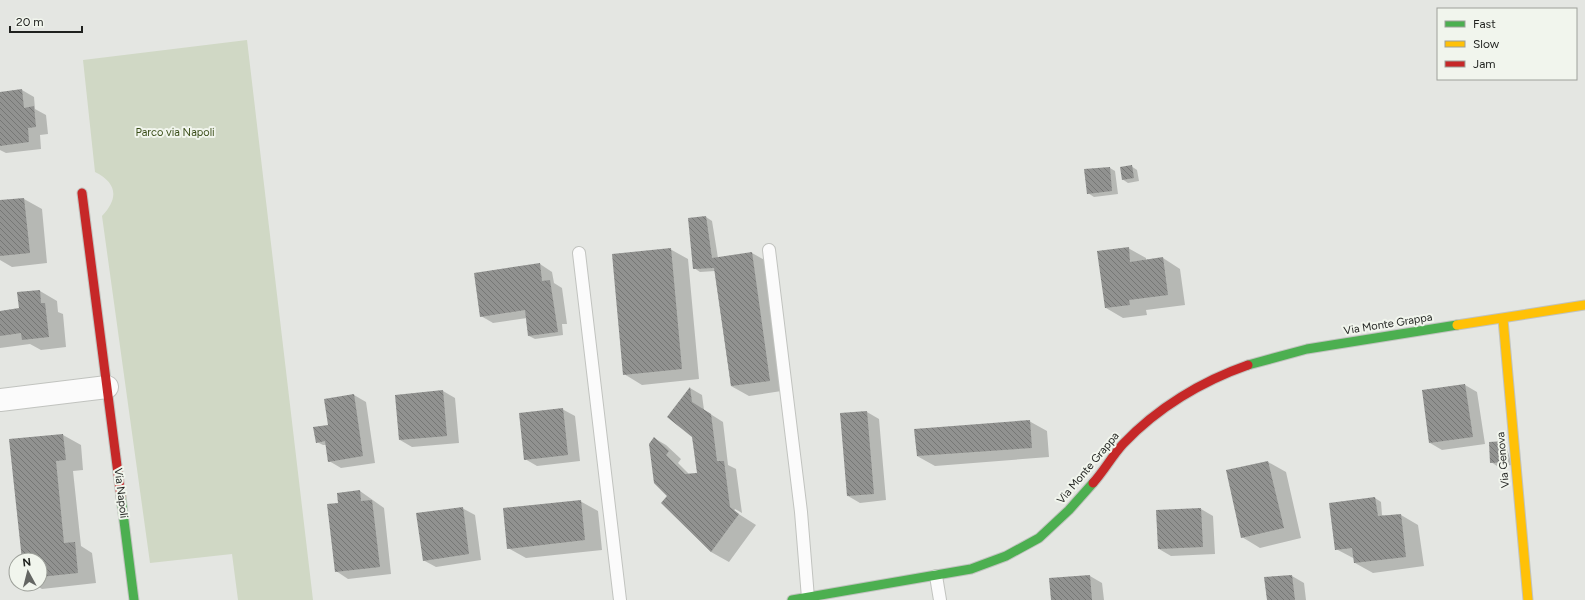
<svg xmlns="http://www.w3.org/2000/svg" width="1585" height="600" font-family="Figtree,sans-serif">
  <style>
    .park { fill: #d0d8c5 }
    .shadow { fill: #0003 }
    .building { fill: url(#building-back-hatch) }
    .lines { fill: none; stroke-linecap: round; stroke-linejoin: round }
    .lane-casing { stroke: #c1c3bf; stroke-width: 14 }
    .street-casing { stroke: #c1c3bf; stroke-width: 24 }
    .fast-casing { stroke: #c1c3bf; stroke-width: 11 }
    .slow-casing { stroke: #c1c3bf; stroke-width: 11 }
    .jam-casing { stroke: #c1c3bf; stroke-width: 11 }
    .lane { stroke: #fbfbfb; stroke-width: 12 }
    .street { stroke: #fbfbfb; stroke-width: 22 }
    .fast { stroke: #4caf50; stroke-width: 9 }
    .slow { stroke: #ffc107; stroke-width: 9 }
    .jam { stroke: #c62828; stroke-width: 9 }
    .labels { text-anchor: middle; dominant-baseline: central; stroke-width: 4; stroke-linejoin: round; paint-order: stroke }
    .park-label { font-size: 11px; fill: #3a4e19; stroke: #f1f5ed }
    .street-label { font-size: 11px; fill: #1f211e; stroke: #f1f5ed }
  </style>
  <defs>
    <pattern id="building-back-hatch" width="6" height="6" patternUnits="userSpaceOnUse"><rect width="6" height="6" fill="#919290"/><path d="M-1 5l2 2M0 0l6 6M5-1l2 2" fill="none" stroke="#767775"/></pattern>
  </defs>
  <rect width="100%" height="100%" fill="#e4e6e2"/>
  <path class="park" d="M 247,40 L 313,600 L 238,600 L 232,554 L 150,563 L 102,216 C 119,198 117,183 95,172 L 83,60 Z"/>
  <path class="shadow" d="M 22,90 L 34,97 L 35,109 L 46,115 L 48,134 L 40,135 L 41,149 L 6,153 L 0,150 L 0,93 Z
    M 1131,166 L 1137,170 L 1139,181 L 1128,183 L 1122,179 Z
    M 1110,168 L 1115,171 L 1118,194 L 1094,197 L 1088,193 Z
    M 24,199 L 42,209 L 47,263 L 12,267 L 0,260 L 0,202 Z
    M 706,217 L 712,221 L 718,258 L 752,253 L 770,263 L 788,390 L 749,396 L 731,386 L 715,271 L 700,272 L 694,268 Z
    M 1128,248 L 1146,258 L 1146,261 L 1163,258 L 1180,269 L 1185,305 L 1146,310 L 1147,315 L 1123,318 L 1106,308 Z
    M 670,249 L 688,259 L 699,379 L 642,385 L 624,374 Z
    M 540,264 L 552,272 L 554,283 L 562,288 L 567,324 L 562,324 L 563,335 L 535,339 L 529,336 L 527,318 L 493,323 L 481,316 Z
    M 40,291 L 57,301 L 58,312 L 63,314 L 66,347 L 41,350 L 30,344 L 0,348 L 0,312 L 20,309 Z
    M 1465,385 L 1477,392 L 1485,444 L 1442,450 L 1430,443 Z
    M 690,388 L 702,395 L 704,410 L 723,422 L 728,465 L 736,469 L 742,513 L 735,509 L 734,511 L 756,525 L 729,562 L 711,552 L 662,503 L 668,495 L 654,438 L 666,445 L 681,459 L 678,463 L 689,474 L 698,473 L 693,437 L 668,417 Z
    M 443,391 L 455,398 L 459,443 L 412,447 L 400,440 Z
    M 354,395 L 366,402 L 375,463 L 341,468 L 329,461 L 326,445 L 323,445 L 317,442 Z
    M 562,409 L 575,416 L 580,461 L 537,466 L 525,459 Z
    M 867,412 L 879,419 L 886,500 L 860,503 L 848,496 Z
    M 1029,421 L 1047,431 L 1049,457 L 935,466 L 917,456 Z
    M 63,435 L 81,445 L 83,470 L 73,471 L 81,546 L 92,553 L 96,583 L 42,589 L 34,584 L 40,584 L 40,560 L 23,560 L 10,440 Z
    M 1505,442 L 1512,465 L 1497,466 L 1491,462 Z
    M 1268,462 L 1286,472 L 1301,538 L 1260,548 L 1242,537 L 1228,471 Z
    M 360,491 L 384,508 L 391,574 L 348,579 L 336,571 L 339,504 Z
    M 1375,498 L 1381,502 L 1382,515 L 1385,516 L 1401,515 L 1418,525 L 1424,566 L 1373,573 L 1355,563 L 1355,559 L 1336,549 L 1362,500 Z
    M 580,501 L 598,511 L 602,550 L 526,558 L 508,548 Z
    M 462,508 L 475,515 L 481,560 L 436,567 L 423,560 Z
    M 1201,509 L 1213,516 L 1215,554 L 1171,556 L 1159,549 L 1157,511 Z
    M 1090,576 L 1102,583 L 1104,600 L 1052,600 L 1051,579 Z
    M 1292,576 L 1304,583 L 1306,600 L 1265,600 L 1268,600 L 1265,578 Z"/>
  <path class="building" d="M 22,89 L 24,108 L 34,106 L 36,127 L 28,128 L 29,142 L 0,146 L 0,92 Z
    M 1132,165 L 1134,178 L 1122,180 L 1120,167 Z
    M 1110,167 L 1112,191 L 1087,194 L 1084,169 Z
    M 24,198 L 30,253 L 0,256 L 0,200 Z
    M 706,216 L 712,258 L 752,252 L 770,381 L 731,386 L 714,268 L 693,269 L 688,218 Z
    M 1129,247 L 1130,262 L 1163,257 L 1168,295 L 1129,300 L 1130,305 L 1105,308 L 1097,251 Z
    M 671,248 L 682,369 L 623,375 L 612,254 Z
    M 540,263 L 542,281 L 550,280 L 558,332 L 528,336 L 525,310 L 480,317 L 474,273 Z
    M 40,290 L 41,303 L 45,303 L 49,337 L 22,340 L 21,333 L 0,336 L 0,311 L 19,308 L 17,292 Z
    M 1465,384 L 1473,437 L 1429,443 L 1422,390 Z
    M 690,387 L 692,402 L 711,414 L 717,461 L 724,461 L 730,507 L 739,514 L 711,552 L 661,503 L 667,496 L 654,483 L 649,444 L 654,437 L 669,451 L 666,455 L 685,474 L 697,473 L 692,437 L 667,417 Z
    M 443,390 L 447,436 L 399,440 L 395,395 Z
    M 354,394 L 363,456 L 328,462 L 325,441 L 316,443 L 313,427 L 328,425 L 324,399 Z
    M 563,408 L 568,455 L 524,460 L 519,413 Z
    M 867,411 L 874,494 L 847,496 L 840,413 Z
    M 1030,420 L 1032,448 L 917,456 L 914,429 Z
    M 63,434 L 66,460 L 56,461 L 64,543 L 75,542 L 78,573 L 40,577 L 40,560 L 22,560 L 9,439 Z
    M 1505,441 L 1506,462 L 1490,463 L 1489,442 Z
    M 1268,461 L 1284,528 L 1241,538 L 1226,470 Z
    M 360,490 L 361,501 L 372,500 L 380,567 L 335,572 L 327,504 L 338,503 L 337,493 Z
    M 1375,497 L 1378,516 L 1401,514 L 1406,557 L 1354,563 L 1352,548 L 1335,550 L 1329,503 Z
    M 581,500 L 585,540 L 507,549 L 503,508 Z
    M 463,507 L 469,554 L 423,561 L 416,513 Z
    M 1201,508 L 1203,547 L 1158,549 L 1156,510 Z
    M 1090,575 L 1092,600 L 1051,600 L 1049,578 Z
    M 1292,575 L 1295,600 L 1267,600 L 1264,577 Z"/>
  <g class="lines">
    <g class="lane-casing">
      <path id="lane" d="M 769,250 L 801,512 L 808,598
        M 579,253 L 620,600
        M 936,576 L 940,600"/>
    </g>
    <g class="street-casing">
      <path id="street" d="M 0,400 L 107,387"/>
    </g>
    <g class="fast-casing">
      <path id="fast" d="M 1248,365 L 1307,349 L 1457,325
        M 121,497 L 134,600
        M 792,600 L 971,569 L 1006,556 L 1039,538 L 1069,510 L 1093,483"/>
    </g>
    <g class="slow-casing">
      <path id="slow" d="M 1503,319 L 1528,600
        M 1457,325 L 1585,305"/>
    </g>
    <g class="jam-casing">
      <path id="jam" d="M 82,193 L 121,497
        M 1093,483 C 1104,471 1112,456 1123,444 C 1157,408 1202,381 1248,365"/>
    </g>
    <use href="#lane" class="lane"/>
    <use href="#street" class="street"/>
    <use href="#fast" class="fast"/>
    <use href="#slow" class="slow"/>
    <use href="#jam" class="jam"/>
  </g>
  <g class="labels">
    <g class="park-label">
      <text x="175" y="132">Parco via Napoli</text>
    </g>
    <g class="street-label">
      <text transform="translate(1388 324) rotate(-9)">Via Monte Grappa</text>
      <text transform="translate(1503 460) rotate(-95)">Via Genova</text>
      <text transform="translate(1088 468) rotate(-50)">Via Monte Grappa</text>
      <text transform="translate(121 493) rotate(83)">Via Napoli</text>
    </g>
  </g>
  <rect x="1437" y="8" width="140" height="72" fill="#f1f5ed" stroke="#9da09a"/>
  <rect x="1445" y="21" width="20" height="6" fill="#4caf50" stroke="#9da09a"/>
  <text x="1473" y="28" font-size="12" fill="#1f211e">Fast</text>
  <rect x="1445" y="41" width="20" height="6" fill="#ffc107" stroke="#9da09a"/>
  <text x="1473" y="48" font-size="12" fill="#1f211e">Slow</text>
  <rect x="1445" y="61" width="20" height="6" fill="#c62828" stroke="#9da09a"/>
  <text x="1473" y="68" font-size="12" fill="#1f211e">Jam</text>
  <g transform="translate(28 572) rotate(353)"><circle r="19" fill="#f1f5ed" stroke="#9da09a"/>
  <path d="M0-3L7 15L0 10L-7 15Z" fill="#646663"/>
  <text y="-6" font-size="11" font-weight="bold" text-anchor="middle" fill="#1f211e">N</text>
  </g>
  <path d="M10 26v6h72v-6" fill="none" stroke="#1f211e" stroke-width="2"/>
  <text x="16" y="26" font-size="12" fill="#1f211e" stroke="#f1f5ed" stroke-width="3" paint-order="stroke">20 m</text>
</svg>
